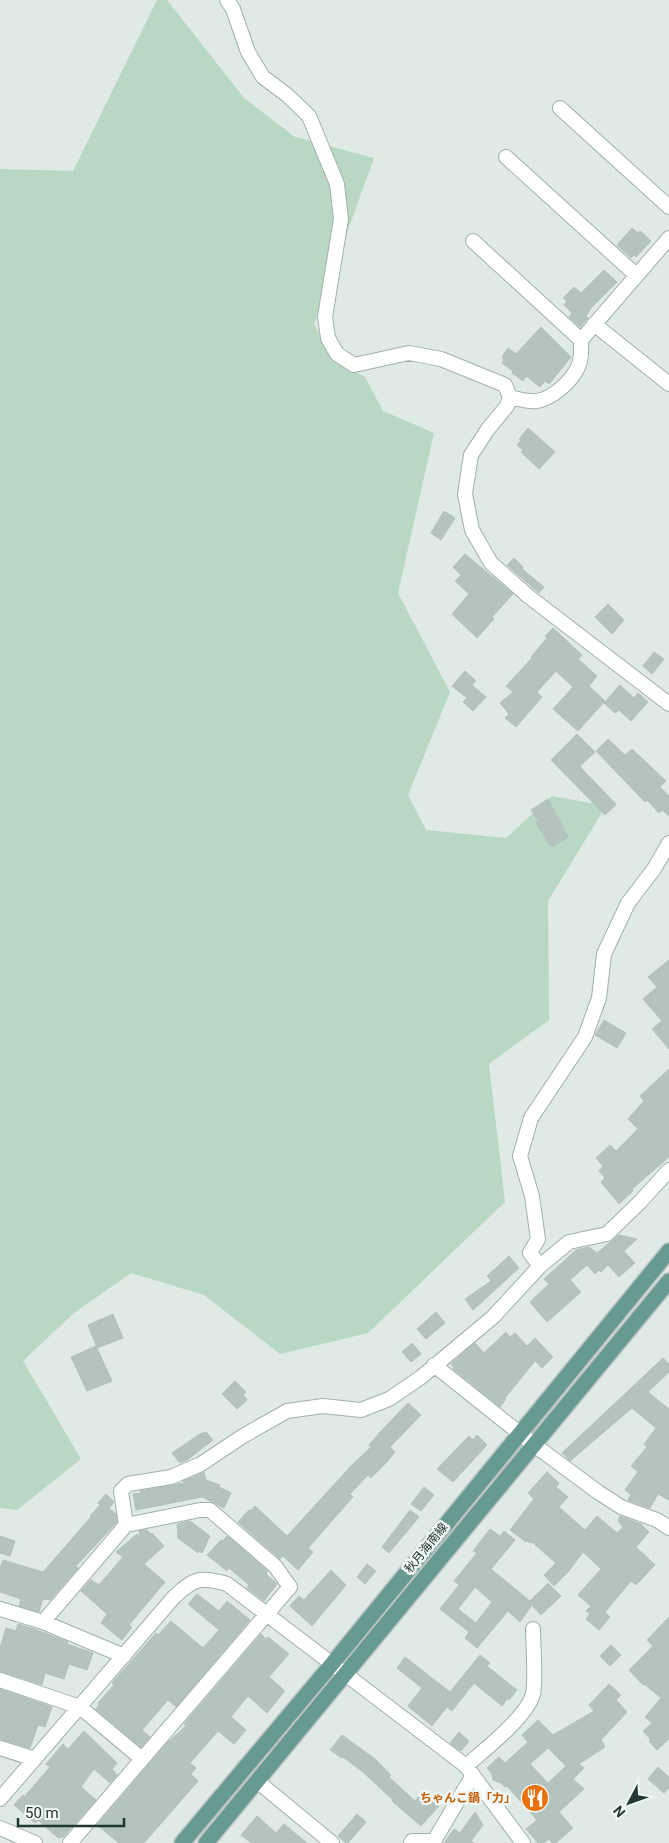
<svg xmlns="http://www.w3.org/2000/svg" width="669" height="1843" font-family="Roboto,'Noto Sans JP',sans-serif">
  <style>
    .green { fill: #b9d8c4 }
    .building { fill: #b4c3be; stroke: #b2c1bc; fill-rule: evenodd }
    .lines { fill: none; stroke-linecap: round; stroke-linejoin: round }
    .minor-casing { stroke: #a2b0ac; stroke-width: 16 }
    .major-casing { stroke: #bcc3c2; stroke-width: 18 }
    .minor { stroke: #fff; stroke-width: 14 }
    .major { stroke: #679a91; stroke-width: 15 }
    .labels { text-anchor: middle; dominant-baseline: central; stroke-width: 5; stroke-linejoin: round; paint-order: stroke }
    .street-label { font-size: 12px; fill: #213733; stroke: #eff6f3 }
    .food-label { font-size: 12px; font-weight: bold; fill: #c56008; stroke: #eff6f3; text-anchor: end }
  </style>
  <rect width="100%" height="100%" fill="#dfe9e5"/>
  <path class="green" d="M 157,0 L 167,0 L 244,98 L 295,137 L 374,158 L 314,324 L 330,357 L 365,377 L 383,411 L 434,433 L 398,593 L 450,692 L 408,795 L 426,830 L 506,838 L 552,796 L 606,806 L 548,901 L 549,1020 L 489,1064 L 505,1202 L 368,1333 L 280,1354 L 204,1295 L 131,1273 L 74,1313 L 23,1361 L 81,1459 L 17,1510 L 0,1508 L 0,169 L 73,171 Z"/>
  <path class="building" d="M 632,228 L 638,233 L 640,231 L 651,241 L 636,257 L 634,255 L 631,258 L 617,245 Z
    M 604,270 L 617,282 L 591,308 L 586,316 L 588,318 L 580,327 L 569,317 L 572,313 L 564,305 L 567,301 L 563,298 L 574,287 L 581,293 Z
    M 541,327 L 571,357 L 549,384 L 545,381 L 540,387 L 526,376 L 523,381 L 512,373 L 513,371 L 502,363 L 504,360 L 502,357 L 508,348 L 516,354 Z
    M 528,428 L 555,452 L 539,469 L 521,452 L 523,450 L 517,445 L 521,440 L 519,439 Z
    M 444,511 L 455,518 L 441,540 L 431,533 Z
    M 465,554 L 513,594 L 492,617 L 494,619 L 477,638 L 452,614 L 469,594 L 455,581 L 461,575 L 453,567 Z
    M 514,558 L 523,567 L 522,569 L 544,587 L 539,593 L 507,565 Z
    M 608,604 L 624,620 L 612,634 L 595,617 Z
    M 553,628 L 582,655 L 578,659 L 597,676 L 589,686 L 605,701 L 578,731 L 553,709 L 573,687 L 556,671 L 537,692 L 542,697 L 516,727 L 505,718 L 509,714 L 500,703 L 513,692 L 506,686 L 532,658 L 531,657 L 547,638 L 545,636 Z
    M 654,652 L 664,659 L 652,674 L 643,666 Z
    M 465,671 L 476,681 L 472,685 L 486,697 L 473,711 L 463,702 L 467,698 L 452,686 Z
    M 620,685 L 634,698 L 638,693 L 648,702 L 631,721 L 619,710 L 615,713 L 604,703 Z
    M 577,734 L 595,752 L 580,766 L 582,769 L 615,803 L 616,805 L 605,815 L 551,760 Z
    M 608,739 L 625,755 L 632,749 L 666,781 L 660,787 L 669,796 L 669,816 L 662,810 L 659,813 L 647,800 L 645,802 L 596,751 Z
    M 548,799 L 568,837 L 551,847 L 536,823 L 539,822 L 531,810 Z
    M 669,960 L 669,1049 L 652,1029 L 662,1021 L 643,999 L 657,987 L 648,977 Z
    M 604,1020 L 626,1033 L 617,1048 L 595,1035 Z
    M 669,1069 L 669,1157 L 632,1189 L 633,1191 L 619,1204 L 601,1182 L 605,1178 L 599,1171 L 603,1166 L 596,1158 L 610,1145 L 616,1151 L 638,1129 L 628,1119 L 644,1101 L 640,1096 Z
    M 619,1235 L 637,1239 L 624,1251 L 635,1263 L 619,1277 L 608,1265 L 601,1272 L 599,1270 L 595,1274 L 587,1265 L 570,1280 L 581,1292 L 547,1322 L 530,1302 L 549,1284 L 544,1279 L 576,1250 L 589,1247 L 597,1253 Z
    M 509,1256 L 519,1268 L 473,1310 L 465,1299 L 491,1281 L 487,1276 Z
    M 436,1312 L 445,1323 L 426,1339 L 417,1329 Z
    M 113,1314 L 123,1338 L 97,1348 L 88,1325 Z
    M 506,1332 L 510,1337 L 515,1333 L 527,1346 L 535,1338 L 553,1357 L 542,1368 L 535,1361 L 505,1398 L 506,1399 L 500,1407 L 453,1369 L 454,1368 L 451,1364 L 475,1343 L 484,1353 Z
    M 412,1343 L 421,1354 L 411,1362 L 402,1352 Z
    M 96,1346 L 112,1381 L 87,1391 L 71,1357 Z
    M 663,1358 L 669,1364 L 669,1372 L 648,1392 L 669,1409 L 669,1500 L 658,1494 L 650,1508 L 628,1500 L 631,1495 L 625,1490 L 638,1472 L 631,1466 L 647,1447 L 644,1444 L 656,1428 L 632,1408 L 570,1461 L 562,1453 Z
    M 235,1381 L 246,1392 L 243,1395 L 247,1400 L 237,1409 L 222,1394 Z
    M 408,1403 L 421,1415 L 391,1446 L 390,1448 L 395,1452 L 385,1464 L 371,1478 L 368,1475 L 350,1494 L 353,1497 L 308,1548 L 313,1552 L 298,1570 L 283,1556 L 280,1559 L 238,1522 L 249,1510 L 250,1511 L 255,1506 L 287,1536 L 352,1465 L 371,1447 L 369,1445 L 381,1431 Z
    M 206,1432 L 213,1440 L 187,1460 L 180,1463 L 172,1453 L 200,1434 Z
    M 477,1435 L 487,1445 L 453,1482 L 437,1469 L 469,1436 L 473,1440 Z
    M 204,1472 L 206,1480 L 220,1485 L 219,1487 L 231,1493 L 224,1508 L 202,1497 L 136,1510 L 133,1494 L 141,1493 L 140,1491 L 184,1483 L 183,1481 Z
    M 547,1472 L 559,1483 L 556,1487 L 568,1497 L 559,1507 L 585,1530 L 597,1516 L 617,1533 L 623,1527 L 618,1521 L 620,1516 L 641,1524 L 649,1532 L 636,1547 L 655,1565 L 636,1585 L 631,1581 L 605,1612 L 610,1617 L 599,1630 L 586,1619 L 590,1614 L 586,1611 L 591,1606 L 578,1595 L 601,1569 L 583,1552 L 569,1571 L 554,1586 L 544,1575 L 556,1563 L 532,1542 L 530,1543 L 527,1541 L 526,1542 L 510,1530 L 534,1499 L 528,1493 Z
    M 424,1487 L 434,1495 L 421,1511 L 411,1504 Z
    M 106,1494 L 114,1502 L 109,1508 L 116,1514 L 117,1522 L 76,1566 L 78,1568 L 50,1600 L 43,1599 L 39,1612 L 19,1606 L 21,1599 L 0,1592 L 0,1568 L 3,1560 L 43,1572 L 91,1517 L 90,1516 L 100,1505 L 98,1503 Z
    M 410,1510 L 419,1517 L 389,1553 L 382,1547 Z
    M 190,1521 L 210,1536 L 202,1553 L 199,1551 L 198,1553 L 178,1538 L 177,1524 Z
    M 490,1529 L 500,1536 L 504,1531 L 515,1540 L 491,1569 L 530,1601 L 548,1583 L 561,1596 L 541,1615 L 532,1605 L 520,1622 L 508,1611 L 477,1648 L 465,1638 L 469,1632 L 440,1609 L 459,1585 L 454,1581 L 477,1553 L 473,1551 ZM 475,1587 L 492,1602 L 476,1623 L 458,1609 Z
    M 147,1530 L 151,1534 L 152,1533 L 164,1546 L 144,1564 L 165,1582 L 129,1625 L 132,1627 L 122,1640 L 101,1623 L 107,1614 L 81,1591 L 91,1580 L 99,1585 L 123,1557 L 116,1552 L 137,1534 L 140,1537 L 139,1531 Z
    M 0,1536 L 15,1541 L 10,1556 L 0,1553 Z
    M 227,1536 L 268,1571 L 266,1574 L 277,1584 L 264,1601 L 247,1588 L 249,1585 L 229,1568 L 227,1571 L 207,1555 L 221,1540 L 223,1541 Z
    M 367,1564 L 376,1571 L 365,1584 L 357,1577 Z
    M 331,1570 L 346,1585 L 312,1626 L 290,1606 L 299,1596 L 304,1600 Z
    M 197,1594 L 219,1611 L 227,1601 L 250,1620 L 176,1707 L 168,1700 L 142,1730 L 150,1737 L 141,1747 L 96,1709 L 99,1705 L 98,1703 L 114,1685 L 112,1683 L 156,1633 L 158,1635 L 171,1621 L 203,1648 L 219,1630 L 188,1604 Z
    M 669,1617 L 669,1739 L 657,1750 L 649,1741 L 651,1740 L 643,1731 L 652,1723 L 645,1717 L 661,1698 L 644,1684 L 643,1685 L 629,1670 L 653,1646 L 647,1640 Z
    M 18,1624 L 34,1629 L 68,1642 L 67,1644 L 93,1653 L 87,1670 L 69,1664 L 64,1679 L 45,1673 L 42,1685 L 0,1671 L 0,1648 L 6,1628 L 16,1631 Z
    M 261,1634 L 266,1639 L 268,1637 L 289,1654 L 269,1677 L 284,1690 L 284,1692 L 267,1713 L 248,1696 L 231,1717 L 246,1730 L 234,1744 L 218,1731 L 190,1763 L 196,1768 L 191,1774 L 198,1781 L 144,1843 L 119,1843 L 97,1825 L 167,1743 L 186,1726 L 184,1724 L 189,1718 Z
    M 611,1645 L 621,1655 L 610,1666 L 600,1656 Z
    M 480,1655 L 490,1663 L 487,1666 L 517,1690 L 509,1700 L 507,1699 L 502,1706 L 474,1683 L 452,1711 L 447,1707 L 432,1726 L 408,1706 L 422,1688 L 397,1668 L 405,1657 L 450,1692 Z
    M 609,1684 L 621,1695 L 616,1700 L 627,1712 L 601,1740 L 605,1747 L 579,1764 L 584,1768 L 573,1779 L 584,1789 L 559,1812 L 573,1828 L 556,1843 L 552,1843 L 549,1839 L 544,1843 L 538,1843 L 526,1829 L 537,1820 L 507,1786 L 505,1787 L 501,1783 L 493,1780 L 492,1774 L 487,1768 L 499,1757 L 505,1763 L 528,1742 L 522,1735 L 538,1720 L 553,1735 L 594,1711 L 589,1705 ZM 548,1748 L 566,1766 L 548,1783 L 530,1764 Z
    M 0,1689 L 52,1707 L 45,1727 L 38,1725 L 30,1748 L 0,1739 Z
    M 84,1731 L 117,1763 L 112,1769 L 117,1775 L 110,1783 L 94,1769 L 81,1787 L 96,1800 L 63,1837 L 60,1838 L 57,1837 L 38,1820 L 35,1823 L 14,1805 L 23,1795 L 24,1797 L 50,1767 L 46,1764 L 63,1744 L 68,1749 Z
    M 459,1732 L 469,1741 L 461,1751 L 450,1743 Z
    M 342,1735 L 375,1759 L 391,1775 L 389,1777 L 415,1801 L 421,1794 L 426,1798 L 428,1795 L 439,1806 L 421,1826 L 392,1801 L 393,1800 L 364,1773 L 343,1757 L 342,1758 L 330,1750 Z
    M 658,1767 L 669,1777 L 669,1788 L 664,1793 L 648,1779 Z
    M 475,1812 L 483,1825 L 471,1841 L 474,1843 L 444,1843 L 454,1829 L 460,1833 Z
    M 357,1814 L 366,1822 L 348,1843 L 346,1843 L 338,1836 Z
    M 257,1816 L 276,1833 L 284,1824 L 307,1843 L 251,1843 L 241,1835 Z"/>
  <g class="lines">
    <g class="minor-casing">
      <path id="minor" d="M 227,0 L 233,9 L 248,52 L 263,77 L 287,95 L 309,116 L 337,184 L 341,219 L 325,317 L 328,338 L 337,354 L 354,365 L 409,353 L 441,359 L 505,385 L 510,397 L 507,406 L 488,429 L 471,455 L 465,494 L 472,530 L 491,563 L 528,596 L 669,704
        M 560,108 L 669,207
        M 506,157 L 636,275
        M 473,241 L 581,340
        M 594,324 L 669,384
        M 510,397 C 518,399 528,402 537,401 C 553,398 571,382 578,367 C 582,359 581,350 581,340 L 669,238
        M 540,1266 L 530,1253 L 538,1239 L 532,1196 L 520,1156 L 531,1118 L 585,1037 L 599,998 L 604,954 L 628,903 L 654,869 L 669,843
        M 434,1365 L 533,1444 L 598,1492 L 621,1507 L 657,1520 L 669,1528
        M 0,1609 L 43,1622 L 124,1656
        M 43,1622 L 126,1525 L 121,1491 L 128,1484 L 171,1477 L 201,1464 L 243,1436 L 287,1411 L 323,1406 L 361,1410 L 389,1399 L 420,1378 L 493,1317 L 540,1266 L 569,1242 L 607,1234 L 641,1201 L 669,1170
        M 0,1680 L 80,1707 L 142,1759
        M 0,1748 L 35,1759
        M 466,1766 C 484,1750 527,1717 533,1694 C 536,1680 533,1645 533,1629
        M 257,1781 L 332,1843
        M 0,1799 L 174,1597 C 194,1578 201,1576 227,1584 L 466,1766 L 523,1843
        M 0,1828 L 35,1843
        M 70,1843 L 290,1587 L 275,1566 L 210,1510 L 200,1510 L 126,1525
        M 411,1843 L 412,1841 L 434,1841 L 473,1775"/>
    </g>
    <g class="major-casing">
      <path id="major" d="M 182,1843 L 332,1664 L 669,1251
        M 206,1843 L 669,1281"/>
    </g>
    <use href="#minor" class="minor"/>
    <use href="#major" class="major"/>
  </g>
  <defs>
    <g id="restaurant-disc" transform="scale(1.4375)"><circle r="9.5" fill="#e8710a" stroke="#eff6f3"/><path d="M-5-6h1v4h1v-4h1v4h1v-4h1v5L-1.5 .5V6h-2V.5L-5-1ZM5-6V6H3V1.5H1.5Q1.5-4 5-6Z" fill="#fff"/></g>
  </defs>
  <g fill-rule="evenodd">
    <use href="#restaurant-disc" x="535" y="1798"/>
  </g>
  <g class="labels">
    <g class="street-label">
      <text transform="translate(426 1548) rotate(-51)">秋月海南線</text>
    </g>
    <g class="food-label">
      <text x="516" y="1798">ちゃんこ鍋「力」</text>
    </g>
  </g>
  <g transform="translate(629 1803) rotate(229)" stroke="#eff6f3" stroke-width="4" paint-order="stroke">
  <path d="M0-4L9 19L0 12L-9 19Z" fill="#213733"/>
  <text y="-8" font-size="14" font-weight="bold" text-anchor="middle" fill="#213733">N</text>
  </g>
  <path d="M18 1818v8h106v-8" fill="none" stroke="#213733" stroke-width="2.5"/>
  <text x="25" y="1818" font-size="15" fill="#213733" stroke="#eff6f3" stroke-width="4" paint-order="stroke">50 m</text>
</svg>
